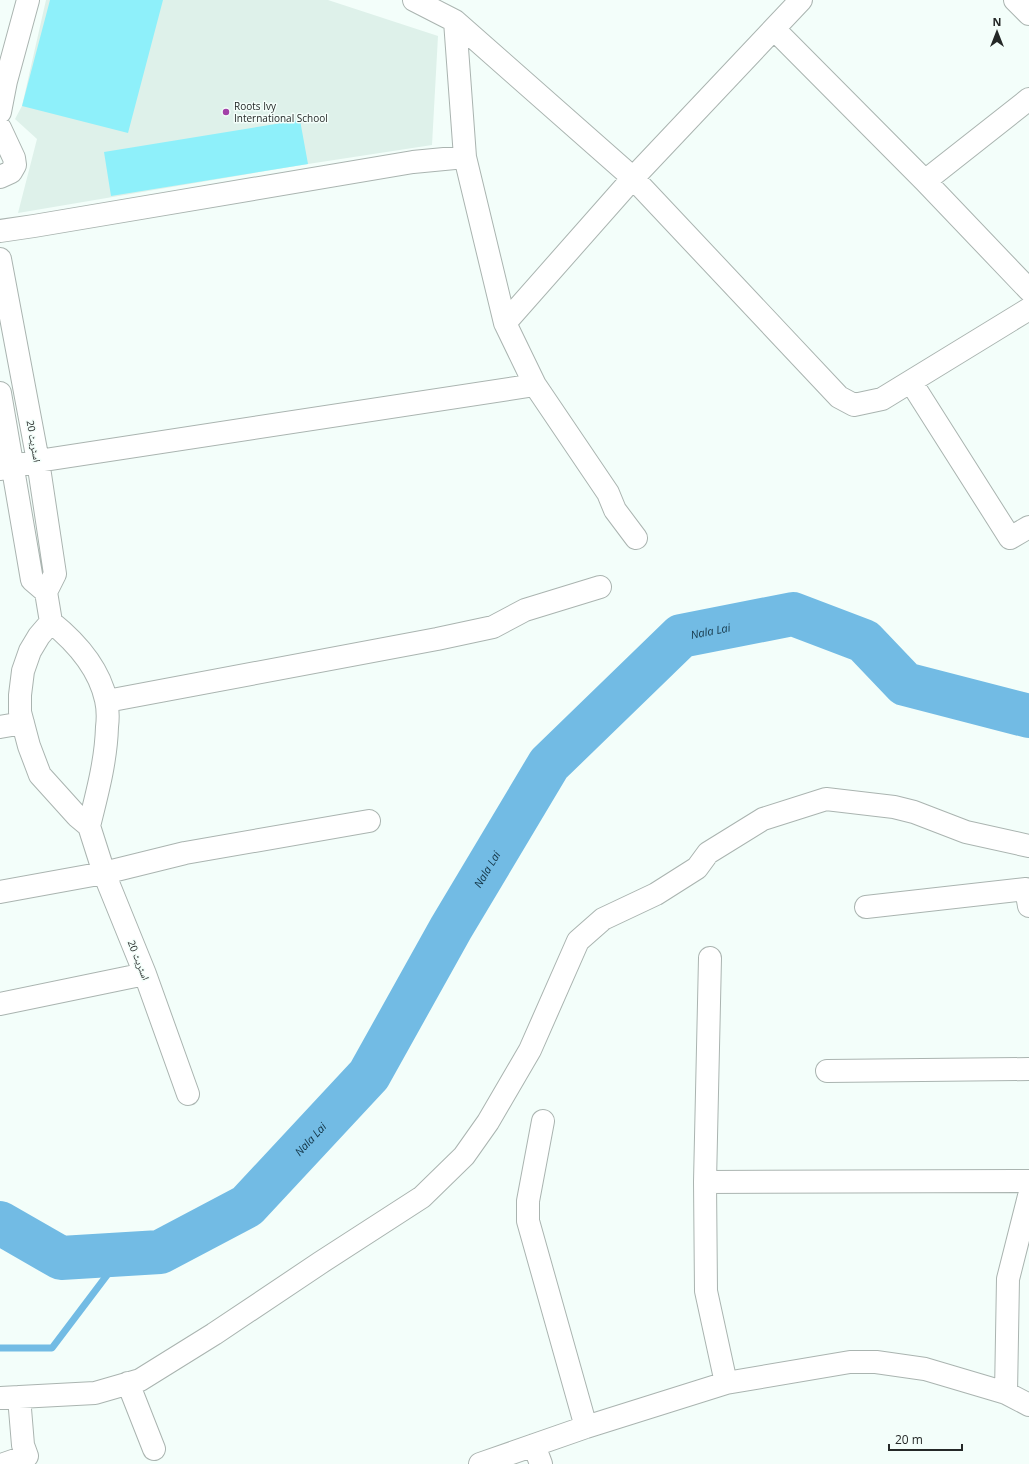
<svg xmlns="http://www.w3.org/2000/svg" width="1029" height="1464" font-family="'Open Sans','Noto Naskh Arabic',sans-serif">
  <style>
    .built { fill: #def1ea }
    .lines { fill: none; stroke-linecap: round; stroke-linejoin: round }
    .stream { stroke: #72bbe4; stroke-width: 7 }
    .river { stroke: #72bbe4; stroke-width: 44 }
    .building { fill: #8ef0fa }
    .minor-casing { stroke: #aab4b0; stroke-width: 24 }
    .minor { stroke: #fff; stroke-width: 22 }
    .poi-dot { fill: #a241a8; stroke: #f3fefa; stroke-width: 1.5 }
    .labels { text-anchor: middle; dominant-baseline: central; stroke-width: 3; stroke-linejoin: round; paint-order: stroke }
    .poi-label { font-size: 10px; fill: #242827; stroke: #f3fefa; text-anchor: start }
    .street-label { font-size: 10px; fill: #242827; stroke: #f3fefa }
    .water-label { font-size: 11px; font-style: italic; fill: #133445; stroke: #f3fefa }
  </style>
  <rect width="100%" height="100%" fill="#f3fefa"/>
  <path class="built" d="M 46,0 L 328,0 L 438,36 L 432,145 L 308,164 L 18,213 L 37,139 L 15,119 L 22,106 Z"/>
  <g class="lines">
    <path class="stream" d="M 0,1348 L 52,1348 L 123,1254"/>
    <path class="river" id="s1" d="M 0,1223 L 61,1258 L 160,1252 L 247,1206 L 369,1075 L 451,928 L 549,764 L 681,636 L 793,614 L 864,641 L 905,684 L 1029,716"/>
  </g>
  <path class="building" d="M 50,0 L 163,0 L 128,133 L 22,106 Z
    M 300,120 L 308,164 L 111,196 L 104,152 Z"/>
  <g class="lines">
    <g class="minor-casing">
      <path id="minor" d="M 414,0 L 455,21 L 633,178 L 839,397 L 854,405 L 882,399 L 1029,309
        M 1015,0 L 1029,14
        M 455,21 L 465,157 L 505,323 L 535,385 L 608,493 L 615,510 L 636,538
        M 774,29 L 925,181 L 1029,290
        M 0,112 L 6,81 L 28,0
        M 0,128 L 14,158 L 15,165 L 11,172 L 0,177
        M 925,181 L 1029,99
        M 0,231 L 34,226 L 413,162 L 465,157
        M 0,259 L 38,461 L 55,574 L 46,592 L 51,622 C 76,642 99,668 106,700 C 108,709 108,719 107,727 C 106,761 97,794 89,826
        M 505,323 L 633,178 L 801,0
        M 911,382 L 1010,538 L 1029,527
        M 0,393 L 32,580 L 46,592
        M 0,469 L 38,461 L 535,385
        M 51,622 L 39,636 L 30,651 L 23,671 L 20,695 L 20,712 L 29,746 L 40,775 L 77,816 L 89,826 L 104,873 L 145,974 L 188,1094
        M 107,701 L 437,639 L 493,627 L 525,610 L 600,587
        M 0,727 L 23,723
        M 0,892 L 104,873 L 185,853 L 369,821
        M 866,907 L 1026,889 L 1029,906
        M 710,958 L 705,1182 L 706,1291 L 726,1383
        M 0,1004 L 145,974
        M 827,1071 L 1029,1069
        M 543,1121 L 528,1201 L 528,1221 L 586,1427
        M 705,1182 L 1029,1181
        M 128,1383 L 154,1449
        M 1006,1393 L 1008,1279 L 1029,1196
        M 0,1398 L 95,1393 L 140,1380 L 214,1334 L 320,1263 L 422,1197 L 464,1156 L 488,1122 L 530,1050 L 578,941 L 603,919 L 656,894 L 697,868 L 708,853 L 763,819 L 826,799 L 894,807 L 914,812 L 966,832 L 1029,846
        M 534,1445 L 541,1464
        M 4,1464 L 27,1456 L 23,1445 L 19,1397
        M 480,1464 L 586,1427 L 726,1383 L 850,1362 L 876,1362 L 925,1369 L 1006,1393 L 1029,1405"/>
    </g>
    <use href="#minor" class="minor"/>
  </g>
  <circle class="poi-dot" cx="226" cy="112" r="4"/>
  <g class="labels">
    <g class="poi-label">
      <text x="234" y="106">Roots Ivy<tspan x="234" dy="12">International School</tspan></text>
    </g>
    <g class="street-label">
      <text transform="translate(34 441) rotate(80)">اسٹریٹ 20</text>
      <text transform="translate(139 960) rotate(68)">اسٹریٹ 20</text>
    </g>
    <g class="water-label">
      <text stroke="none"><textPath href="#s1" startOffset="1020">Nala Lai</textPath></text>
      <text stroke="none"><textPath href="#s1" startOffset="684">Nala Lai</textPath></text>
      <text stroke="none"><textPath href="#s1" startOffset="360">Nala Lai</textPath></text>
    </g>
  </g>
  <g transform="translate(997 32)" stroke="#f3fefa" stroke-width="3" paint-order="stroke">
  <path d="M0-3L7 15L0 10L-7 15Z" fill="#242827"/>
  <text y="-6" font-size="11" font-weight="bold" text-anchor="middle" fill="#242827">N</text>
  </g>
  <path d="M889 1444v6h73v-6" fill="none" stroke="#242827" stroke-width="2"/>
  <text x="895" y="1444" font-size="12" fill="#242827" stroke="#f3fefa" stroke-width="3" paint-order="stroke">20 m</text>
</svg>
